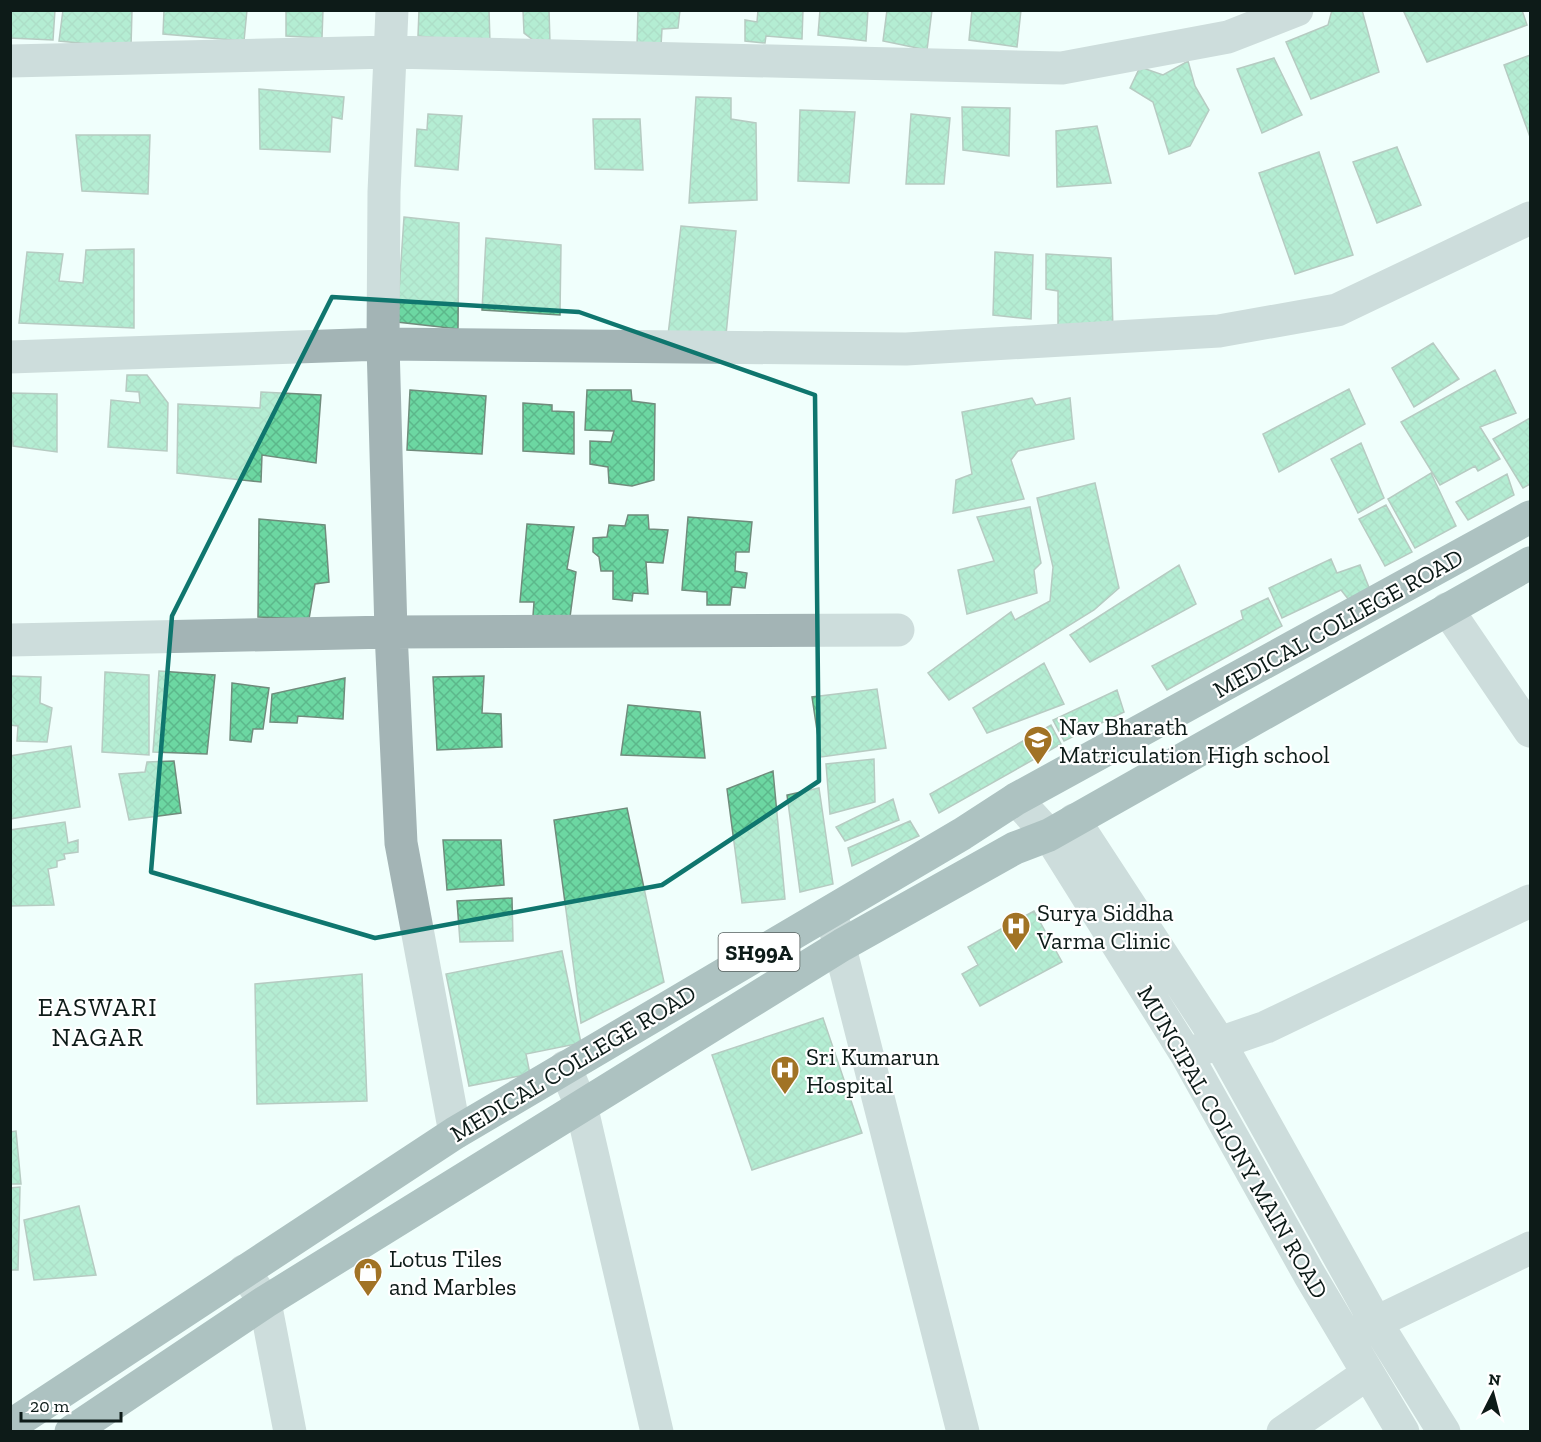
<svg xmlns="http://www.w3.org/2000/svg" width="1541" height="1442" font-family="'Zilla Slab',serif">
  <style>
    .building { fill: url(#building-cross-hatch); stroke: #708c7c; stroke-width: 1.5 }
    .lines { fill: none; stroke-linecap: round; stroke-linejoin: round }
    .street { stroke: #a3b4b5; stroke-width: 33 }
    .primary { stroke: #5b787b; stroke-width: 33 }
    .marked { fill: none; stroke: #0f766e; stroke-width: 4.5; stroke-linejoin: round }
    .labels { text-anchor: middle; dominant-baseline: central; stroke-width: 4.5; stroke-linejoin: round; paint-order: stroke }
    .shield { fill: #fff; stroke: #565f5d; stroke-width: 1.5 }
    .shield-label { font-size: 22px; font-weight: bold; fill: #0d1b18 }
    .street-label { font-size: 24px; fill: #0d1b18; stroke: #fff }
    .poi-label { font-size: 24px; fill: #0d1b18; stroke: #fff; text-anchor: start }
    .neighbourhood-label { font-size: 26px; letter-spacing: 1.5px; fill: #0d1b18; stroke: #fff }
  </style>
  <defs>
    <pattern id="building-cross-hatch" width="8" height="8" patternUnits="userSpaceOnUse" patternTransform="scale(1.5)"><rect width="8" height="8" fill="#6cd7a2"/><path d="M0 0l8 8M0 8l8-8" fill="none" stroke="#5cb88b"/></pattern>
  </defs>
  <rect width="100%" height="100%" fill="#f0fffc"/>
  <path class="building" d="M 10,10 L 55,10 L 53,40 L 10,38 Z
    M 63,10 L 132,10 L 131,48 L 59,41 Z
    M 164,10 L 247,10 L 244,41 L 163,34 Z
    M 286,10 L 323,10 L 322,38 L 286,36 Z
    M 419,10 L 489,10 L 490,43 L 418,36 Z
    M 523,10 L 549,10 L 550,43 L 537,43 L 524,33 Z
    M 638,10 L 680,10 L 678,28 L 662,29 L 661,46 L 637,46 Z
    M 758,10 L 803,10 L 802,39 L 766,36 L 765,43 L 745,41 L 745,20 L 757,22 Z
    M 820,10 L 868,10 L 866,41 L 818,35 Z
    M 887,10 L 932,10 L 927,50 L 883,41 Z
    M 972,10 L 1021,10 L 1017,47 L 969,40 Z
    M 1332,10 L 1362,10 L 1379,72 L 1311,99 L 1286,42 L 1328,25 Z
    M 1403,10 L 1522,10 L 1527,25 L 1427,62 Z
    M 1530,55 L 1530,137 L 1504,65 Z
    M 1274,58 L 1302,115 L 1262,133 L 1237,69 Z
    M 1188,61 L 1195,86 L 1209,110 L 1190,146 L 1169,154 L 1153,102 L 1130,88 L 1140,67 L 1163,75 Z
    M 259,89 L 344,97 L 342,119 L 332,117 L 330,152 L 260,149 Z
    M 696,97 L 731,98 L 731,119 L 756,123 L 757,200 L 689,203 Z
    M 962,107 L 1010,108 L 1009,156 L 963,150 Z
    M 800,110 L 855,112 L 849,183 L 798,181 Z
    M 428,114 L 462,116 L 458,170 L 415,166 L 417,129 L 427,130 Z
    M 911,114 L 950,118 L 944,184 L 906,184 Z
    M 593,119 L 640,119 L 643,170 L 595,169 Z
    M 1097,126 L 1111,183 L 1057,187 L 1056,131 Z
    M 76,135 L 150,135 L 148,194 L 82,191 Z
    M 1397,147 L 1421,205 L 1377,223 L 1353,162 Z
    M 1319,152 L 1353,255 L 1295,274 L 1259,173 Z
    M 404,217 L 459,223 L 458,329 L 397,322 Z
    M 681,226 L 736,231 L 726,335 L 668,335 Z
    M 486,238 L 561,245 L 560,315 L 482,310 Z
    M 134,249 L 134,328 L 19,323 L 27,252 L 63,254 L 59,281 L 83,283 L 86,250 Z
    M 995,252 L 1033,255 L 1031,319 L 993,315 Z
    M 1046,254 L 1111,258 L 1113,331 L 1058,333 L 1058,291 L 1046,289 Z
    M 1433,343 L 1459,379 L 1414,407 L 1392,368 Z
    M 1495,370 L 1516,413 L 1480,427 L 1500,459 L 1478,471 L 1475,466 L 1440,485 L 1401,422 Z
    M 127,375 L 147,375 L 168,403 L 167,451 L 108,447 L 111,400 L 140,403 L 139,392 L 126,391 Z
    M 1349,389 L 1365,424 L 1279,472 L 1263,434 Z
    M 410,390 L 486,396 L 482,454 L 407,450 Z
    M 587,390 L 631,390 L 632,401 L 655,404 L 654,480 L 632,486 L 609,483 L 608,467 L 590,464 L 590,441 L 611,442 L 614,431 L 585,430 Z
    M 261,392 L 321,395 L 316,463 L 262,455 L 261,482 L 177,473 L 178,404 L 260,408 Z
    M 10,393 L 57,394 L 57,452 L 13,446 Z
    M 1032,398 L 1036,405 L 1070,398 L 1074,439 L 1018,451 L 1011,460 L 1024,499 L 953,513 L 956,480 L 972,474 L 962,412 Z
    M 523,403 L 552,405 L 552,411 L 574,412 L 574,454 L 523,451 Z
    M 1530,418 L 1530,484 L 1523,488 L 1493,439 Z
    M 1361,443 L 1384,498 L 1358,513 L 1331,459 Z
    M 1431,473 L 1456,526 L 1415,548 L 1388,499 Z
    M 1507,474 L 1514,495 L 1468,520 L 1456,502 Z
    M 1095,483 L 1119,588 L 1094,610 L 949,700 L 928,673 L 1011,612 L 1015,620 L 1050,601 L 1053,567 L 1037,498 Z
    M 1386,505 L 1412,552 L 1385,566 L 1359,519 Z
    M 1030,507 L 1041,563 L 1034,570 L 1037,593 L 967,614 L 958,570 L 994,561 L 977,517 Z
    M 628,515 L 648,515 L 649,529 L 668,530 L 663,563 L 646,562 L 648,594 L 633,593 L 632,601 L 613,599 L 613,571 L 601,571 L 599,557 L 593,552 L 593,538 L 607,537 L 609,525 L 625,526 Z
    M 688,517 L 752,522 L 749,552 L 736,552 L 735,571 L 747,573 L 745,588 L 732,587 L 730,605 L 707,605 L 707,592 L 682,590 Z
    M 259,519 L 325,525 L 329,582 L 315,584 L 309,619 L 258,617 Z
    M 527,524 L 574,527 L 567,569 L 576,572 L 570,617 L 533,616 L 534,602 L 520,602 Z
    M 1331,559 L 1337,573 L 1360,565 L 1370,590 L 1349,600 L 1341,590 L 1282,618 L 1269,588 Z
    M 1179,565 L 1196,604 L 1090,662 L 1070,635 Z
    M 1268,598 L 1282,626 L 1167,690 L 1152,666 L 1243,619 L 1241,611 Z
    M 1044,663 L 1064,704 L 987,733 L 973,708 Z
    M 159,671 L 215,675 L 207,754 L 153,752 Z
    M 105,672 L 149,675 L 149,755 L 102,752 Z
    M 10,676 L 41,677 L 40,703 L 52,708 L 47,742 L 17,741 L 18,726 L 10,725 Z
    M 484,676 L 482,713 L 501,714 L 502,747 L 437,750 L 433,677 Z
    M 345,678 L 343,719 L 298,716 L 297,723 L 270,722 L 272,694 Z
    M 232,683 L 269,688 L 263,729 L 253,729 L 251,742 L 230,740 Z
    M 877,689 L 886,748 L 821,757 L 812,697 Z
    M 1117,690 L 1124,712 L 1064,741 L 1053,720 Z
    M 628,705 L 700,712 L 705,758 L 621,755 Z
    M 1051,725 L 1061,744 L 939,813 L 930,794 Z
    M 71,746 L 80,807 L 10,819 L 10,756 Z
    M 874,759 L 875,802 L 830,814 L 826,764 Z
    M 174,761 L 181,813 L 129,820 L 119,774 L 145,772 L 147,762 Z
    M 773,771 L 785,899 L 742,903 L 727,789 Z
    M 819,788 L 833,884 L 800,892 L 787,795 Z
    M 893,799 L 899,820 L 845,841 L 836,827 Z
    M 627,808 L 664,982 L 581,1023 L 554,820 Z
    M 910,821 L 919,836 L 852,866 L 848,848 Z
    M 65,822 L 68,843 L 78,840 L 78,852 L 64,854 L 65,859 L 57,861 L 57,867 L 48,869 L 54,905 L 10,906 L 10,830 Z
    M 443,840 L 501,840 L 504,885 L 447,890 Z
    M 512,898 L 513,941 L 460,942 L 457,901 Z
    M 1034,911 L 1062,962 L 980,1006 L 962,974 L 978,965 L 968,947 Z
    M 562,951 L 581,1043 L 526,1054 L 530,1074 L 469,1086 L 446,974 Z
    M 362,974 L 367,1101 L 257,1104 L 255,984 Z
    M 823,1018 L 862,1133 L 752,1170 L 712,1055 Z
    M 16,1131 L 21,1184 L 10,1184 L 10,1132 Z
    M 20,1187 L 18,1270 L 10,1270 L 10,1188 Z
    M 79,1206 L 96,1275 L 34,1280 L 24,1220 Z"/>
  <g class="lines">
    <path class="street" d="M 392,10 L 384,192 L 383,344 L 391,632 L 401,843 L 455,1133
      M 10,61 L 391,52 L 1062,68 L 1228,37 L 1297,10
      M 10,357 L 383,344 L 906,349 L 1219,331 L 1337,310 L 1530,218
      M 1447,609 L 1530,731
      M 10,640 L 391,632 L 898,630
      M 1016,799 L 1049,835 L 1186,1054 L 1309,1274 L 1403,1432
      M 1074,820 L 1221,1045 L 1375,1321 L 1444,1432
      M 833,920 L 963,1432
      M 1199,1050 L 1266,1027 L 1530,901
      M 565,1067 L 581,1105 L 657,1432
      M 244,1271 L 265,1302 L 290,1432
      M 1356,1332 L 1530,1248
      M 1283,1432 L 1367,1374"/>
    <path class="primary" d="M 10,1426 L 455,1133 L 962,834 L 1016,799 L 1530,517
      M 71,1432 L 265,1302 L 842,945 L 1015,848 L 1049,835 L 1530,563"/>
  </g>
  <path d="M0 0H1541V1442H0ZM 332,297 L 579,312 L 815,395 L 819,781 L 662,885 L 375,938 L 151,872 L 172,616 Z" fill="#f0fffc" fill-opacity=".55" fill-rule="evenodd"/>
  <path class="marked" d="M 332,297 L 579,312 L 815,395 L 819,781 L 662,885 L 375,938 L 151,872 L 172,616 Z"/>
  <defs>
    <g id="school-pin" transform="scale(1.5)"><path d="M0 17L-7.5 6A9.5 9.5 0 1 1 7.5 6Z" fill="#a17325" stroke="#fff"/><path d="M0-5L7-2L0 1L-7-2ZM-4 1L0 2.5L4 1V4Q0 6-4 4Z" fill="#fff"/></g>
    <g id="hospital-pin" transform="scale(1.5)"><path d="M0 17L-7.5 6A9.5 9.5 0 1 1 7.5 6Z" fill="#a17325" stroke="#fff"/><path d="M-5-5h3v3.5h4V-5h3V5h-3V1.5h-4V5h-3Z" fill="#fff"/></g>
    <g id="shop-pin" transform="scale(1.5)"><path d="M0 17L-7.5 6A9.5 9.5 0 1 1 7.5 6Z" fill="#a17325" stroke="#fff"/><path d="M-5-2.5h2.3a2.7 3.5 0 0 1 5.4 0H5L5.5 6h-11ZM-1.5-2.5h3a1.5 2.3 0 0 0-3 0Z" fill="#fff"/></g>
  </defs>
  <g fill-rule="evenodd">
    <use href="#school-pin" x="1038" y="740"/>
    <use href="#hospital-pin" x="1016" y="926"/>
    <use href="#hospital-pin" x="785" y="1070"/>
    <use href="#shop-pin" x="368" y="1272"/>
  </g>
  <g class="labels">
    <rect class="shield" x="718.5" y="933" width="81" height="38" rx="4.5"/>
    <g class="shield-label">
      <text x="759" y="952">SH99A</text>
    </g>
    <g class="street-label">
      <text transform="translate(1338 623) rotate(-29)">MEDICAL COLLEGE ROAD</text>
      <text transform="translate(573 1063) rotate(-31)">MEDICAL COLLEGE ROAD</text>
      <text transform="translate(1233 1142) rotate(60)">MUNCIPAL COLONY MAIN ROAD</text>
    </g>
    <g class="poi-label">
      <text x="1059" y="726">Nav Bharath<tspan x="1059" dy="28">Matriculation High school</tspan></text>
      <text x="1037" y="912">Surya Siddha<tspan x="1037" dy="28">Varma Clinic</tspan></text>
      <text x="806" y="1056">Sri Kumarun<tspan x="806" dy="28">Hospital</tspan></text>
      <text x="389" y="1258">Lotus Tiles<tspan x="389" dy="28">and Marbles</tspan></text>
    </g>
    <g class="neighbourhood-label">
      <text x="98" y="1007">EASWARI<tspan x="98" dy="30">NAGAR</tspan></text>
    </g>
  </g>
  <rect width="1541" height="1442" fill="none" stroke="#0d1b18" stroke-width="24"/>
  <g transform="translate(1493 1394) rotate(6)" stroke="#ffffff" stroke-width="4.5" paint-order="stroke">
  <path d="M0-4.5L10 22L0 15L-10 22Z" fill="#0d1b18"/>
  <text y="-9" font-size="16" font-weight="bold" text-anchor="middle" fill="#0d1b18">N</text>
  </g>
  <path d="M21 1412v9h100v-9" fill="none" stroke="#0d1b18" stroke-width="3"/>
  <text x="30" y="1412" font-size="18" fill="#0d1b18" stroke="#ffffff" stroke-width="4.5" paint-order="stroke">20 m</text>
</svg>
